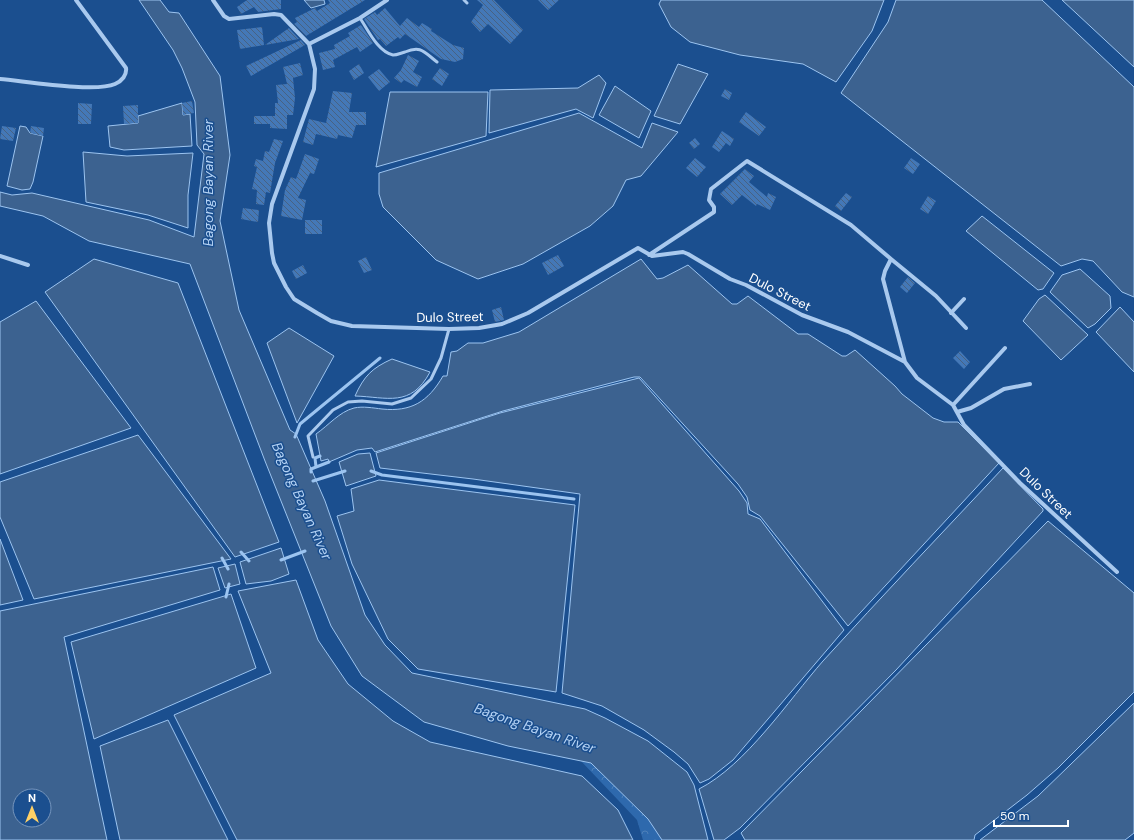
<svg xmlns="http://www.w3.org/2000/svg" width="1134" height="840" font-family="'DM Sans',sans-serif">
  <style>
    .forest { fill: url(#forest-crowns) }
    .water { fill: #3c6290; stroke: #9cc4f0; fill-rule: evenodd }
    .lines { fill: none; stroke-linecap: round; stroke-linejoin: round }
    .stream { stroke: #9cc4f0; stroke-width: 3 }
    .building { fill: url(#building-back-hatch) }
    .lane { stroke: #a9c9ee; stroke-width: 3 }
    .street { stroke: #a9c9ee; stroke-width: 4 }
    .labels { text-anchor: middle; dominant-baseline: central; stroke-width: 3; stroke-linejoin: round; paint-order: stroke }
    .street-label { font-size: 13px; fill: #fff; stroke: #1b4f8f }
    .water-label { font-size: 14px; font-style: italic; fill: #b5d3f5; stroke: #1b4f8f }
  </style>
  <defs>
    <pattern id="forest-crowns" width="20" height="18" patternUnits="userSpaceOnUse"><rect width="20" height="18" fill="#2e69ad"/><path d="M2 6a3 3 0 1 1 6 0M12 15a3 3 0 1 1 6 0" fill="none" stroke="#4d80b9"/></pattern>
    <pattern id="building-back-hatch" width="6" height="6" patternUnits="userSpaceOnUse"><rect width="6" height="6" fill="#4478b7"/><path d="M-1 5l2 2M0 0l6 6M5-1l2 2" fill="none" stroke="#486282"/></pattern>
  </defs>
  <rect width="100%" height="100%" fill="#1b4f8f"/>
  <path class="forest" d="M 581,761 L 591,763 L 648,819 L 662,840 L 643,840 L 637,820 Z"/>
  <path class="water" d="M 139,0 L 160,0 L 169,12 L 179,13 L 220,76 L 230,155 L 220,221 L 239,310 L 290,430 L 296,434 L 325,501 L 365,615 L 385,645 L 412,673 L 585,709 L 605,718 L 648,741 L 687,772 L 694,785 L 708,840 L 662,840 L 648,819 L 591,763 L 508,746 L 424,722 L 362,676 L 331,626 L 265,461 L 190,264 L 89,241 L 43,216 L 0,206 L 0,192 L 12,195 L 32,193 L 149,220 L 194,237 L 204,154 L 197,145 L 195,102 L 182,68 L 173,50 Z
    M 304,0 L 324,0 L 325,4 L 311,8 Z
    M 661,0 L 884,0 L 872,31 L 836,82 L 803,64 L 740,55 L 690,42 L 671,27 L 659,4 Z
    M 896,0 L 1042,0 L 1134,87 L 1134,297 L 1122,292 L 1093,261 L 1082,259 L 1061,266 L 841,93 L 888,22 Z
    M 1062,0 L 1134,0 L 1134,67 Z
    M 678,64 L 708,74 L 680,124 L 654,116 Z
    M 599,75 L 606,83 L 593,118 L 576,109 L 489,133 L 490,90 L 578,88 Z
    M 615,86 L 651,111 L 639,138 L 599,115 Z
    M 390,92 L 488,92 L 486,136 L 376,167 Z
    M 182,103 L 183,115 L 190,114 L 192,146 L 124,150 L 110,147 L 108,126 L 138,123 L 138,116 Z
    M 579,113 L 642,148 L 652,123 L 678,132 L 641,176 L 626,180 L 613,206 L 590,226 L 523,264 L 478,279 L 436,260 L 383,207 L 379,194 L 379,173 Z
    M 20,126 L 26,127 L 30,133 L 43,136 L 33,182 L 30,189 L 22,190 L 7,186 Z
    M 83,152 L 127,156 L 193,153 L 188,195 L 188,228 L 148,215 L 86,202 Z
    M 982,216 L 1054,273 L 1043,289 L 1038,290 L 966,231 Z
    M 94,259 L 178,283 L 279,542 L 235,557 L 45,292 Z
    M 641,259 L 657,279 L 663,278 L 688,265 L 732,304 L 737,304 L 748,296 L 798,334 L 808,334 L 842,356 L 846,356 L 855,350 L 895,386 L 902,394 L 933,418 L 944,422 L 958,422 L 999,463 L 848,626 L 760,516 L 750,510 L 747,497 L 738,484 L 640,377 L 634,377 L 503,411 L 375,452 L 372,448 L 357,450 L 329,462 L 328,459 L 321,461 L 316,434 C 329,425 339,412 354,408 C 363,406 373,408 382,409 C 411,412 428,402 443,376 L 447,376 L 451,352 L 457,351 L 468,343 L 483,343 L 519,332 Z
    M 1080,269 L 1110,296 L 1111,308 L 1095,324 L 1088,328 L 1050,292 L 1062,275 Z
    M 1045,295 L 1088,335 L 1061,360 L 1023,321 L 1039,299 Z
    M 36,301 L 131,428 L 0,474 L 0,322 Z
    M 1120,307 L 1134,322 L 1134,372 L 1096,332 Z
    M 289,328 L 334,356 L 297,423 L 267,343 Z
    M 392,359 L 430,372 C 411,408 387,397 355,396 C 364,376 372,368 392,359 Z
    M 639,378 L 739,491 L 747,503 L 748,514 L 760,519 L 844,630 L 733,760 L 709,779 L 700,783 L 688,764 L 674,752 L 644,730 L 602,706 L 562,693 L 580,494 L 473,479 L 380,468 L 376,453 L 500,413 Z
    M 138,435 L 231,559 L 34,599 L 0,517 L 0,482 Z
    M 370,453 L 376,476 L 346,486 L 339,462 L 358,454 Z
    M 1003,468 L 1043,509 L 1043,511 L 896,670 L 740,828 L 724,840 L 714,840 L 699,789 C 746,765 788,701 823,661 C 882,596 943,532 1003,468 Z
    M 379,480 L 575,505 L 556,692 L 418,669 L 388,639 L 352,564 L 337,516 L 354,511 L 351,489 Z
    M 1048,521 L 1134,593 L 1134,692 L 1058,768 L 1027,795 L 975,835 L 974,840 L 745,840 L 741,833 Z
    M 0,539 L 23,600 L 0,605 Z
    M 281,548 L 289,574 L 271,581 L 246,584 L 240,562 Z
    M 235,564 L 240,584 L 225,588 L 218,568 Z
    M 213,567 L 220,590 L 64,637 L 107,840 L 0,840 L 0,611 ZM 20,796 L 44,796 L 44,820 L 20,820 Z
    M 296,580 L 318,640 L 348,684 L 393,721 L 430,742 L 582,776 L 618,810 L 633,840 L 237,840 L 174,715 L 271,673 L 238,591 Z
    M 231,594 L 256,668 L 94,739 L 71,642 Z
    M 1134,703 L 1134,833 L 1125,840 L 980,840 L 1038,796 Z
    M 168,720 L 228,840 L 120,840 L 100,746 Z"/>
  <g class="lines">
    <path class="stream" d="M 295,437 L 300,424 L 380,358
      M 316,467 L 315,458 L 320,456
      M 371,471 L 382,475 L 574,499
      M 311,472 L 311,469 L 329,462
      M 313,481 L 345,471
      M 241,552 L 249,561
      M 222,558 L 228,569
      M 281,560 L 305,551
      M 226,597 L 229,584"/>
  </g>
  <path class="building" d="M 247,0 L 281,0 L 281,9 L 258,12 L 254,7 L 241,14 L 237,7 Z
    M 328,0 L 365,0 L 306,36 L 294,24 L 297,22 L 295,18 L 315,8 L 317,11 L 330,3 Z
    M 477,0 L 494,0 L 523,30 L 510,44 L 488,24 L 480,32 L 471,22 L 483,5 Z
    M 538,0 L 559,0 L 548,10 Z
    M 385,8 L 400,26 L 407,18 L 419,27 L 422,23 L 432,29 L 431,31 L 453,45 L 464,48 L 463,59 L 455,62 L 441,59 L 405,34 L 400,39 L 398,37 L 386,46 L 380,39 L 378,40 L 364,19 L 375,12 L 377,15 Z
    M 361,25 L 373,43 L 360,52 L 357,47 L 333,60 L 335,67 L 323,70 L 319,53 L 335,49 L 334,45 L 350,36 L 348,33 Z
    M 262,27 L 264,45 L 240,49 L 237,30 Z
    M 289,28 L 299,39 L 265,45 Z
    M 301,40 L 305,45 L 251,76 L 246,66 Z
    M 408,55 L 419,61 L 413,72 L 422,77 L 417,87 L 404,80 L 401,83 L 394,78 L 401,70 Z
    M 300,63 L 303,75 L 293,78 L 295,98 L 293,115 L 287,115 L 287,129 L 270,128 L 270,124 L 254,124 L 254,116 L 275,116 L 275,103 L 278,103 L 276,85 L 287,84 L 283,67 Z
    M 359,64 L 364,73 L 354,80 L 349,71 Z
    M 440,68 L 449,74 L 442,86 L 432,79 Z
    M 379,69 L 390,82 L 379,91 L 368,77 Z
    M 725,89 L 732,93 L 729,100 L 721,96 Z
    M 333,91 L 352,93 L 349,112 L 366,112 L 366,125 L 356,125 L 352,138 L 338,135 L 337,139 L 316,134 L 313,145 L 303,142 L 309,119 L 326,123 Z
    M 192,101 L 194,113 L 183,115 L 182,103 Z
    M 78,103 L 92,104 L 91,124 L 78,124 Z
    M 138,105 L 138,123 L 124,124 L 123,106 Z
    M 746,112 L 766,127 L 759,136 L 739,122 Z
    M 2,126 L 16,128 L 13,141 L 0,139 Z
    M 31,126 L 44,128 L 43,136 L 30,133 Z
    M 722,131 L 734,139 L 730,146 L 726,143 L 719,152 L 712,147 Z
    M 695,138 L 700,144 L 694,149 L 689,143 Z
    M 274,139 L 283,141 L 275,163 L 270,193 L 266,192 L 264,205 L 256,204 L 257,190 L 252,189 L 257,167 L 254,166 L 256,159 L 263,161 L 265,151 L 269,152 Z
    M 305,154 L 319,159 L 314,174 L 310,173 L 298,198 L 306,200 L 302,220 L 281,216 L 285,190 L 291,177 L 296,179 Z
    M 695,158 L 706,167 L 697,177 L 686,168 Z
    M 911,158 L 920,164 L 913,174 L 904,168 Z
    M 745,169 L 754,176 L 749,182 L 767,197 L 768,193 L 776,197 L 770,210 L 757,204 L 756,206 L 742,195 L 732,205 L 720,194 Z
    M 846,193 L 852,197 L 841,211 L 835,206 Z
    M 928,196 L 936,201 L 928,214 L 920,209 Z
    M 243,208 L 259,210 L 258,222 L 241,219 Z
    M 305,220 L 322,220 L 322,234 L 305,234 Z
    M 558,255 L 564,266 L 548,275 L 542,263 Z
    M 366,257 L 372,270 L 364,273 L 358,261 Z
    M 303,265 L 307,273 L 296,279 L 292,271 Z
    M 908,277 L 915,283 L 907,293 L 900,287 Z
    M 501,307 L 504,320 L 495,322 L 492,310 Z
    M 960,351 L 970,362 L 964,369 L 953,358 Z"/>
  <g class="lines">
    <path class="lane" d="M 464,0 L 467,3
      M 360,18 C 368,30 378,52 393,55 C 397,55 401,53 405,52 C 421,45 424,52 437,62
      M 313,457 L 308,436 L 333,410 L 348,402 L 362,401 L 392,404 L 411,398 L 431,379 L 441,358 L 449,329"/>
    <path class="street" d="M 213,0 L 224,16 L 229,19 L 274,14 L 281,15 L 309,44 L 315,69 L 314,89 L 272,204 L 269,223 L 272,253 L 274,263 L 286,287 L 294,299 L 317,313 L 331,321 L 352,326 L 449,329 L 479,328 L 502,324 L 528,313 L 638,248 L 652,256 L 683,252 L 688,254 L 730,279 L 746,285 L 802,315 L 848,332 L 905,362
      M 309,44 L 360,18 L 387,0
      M 0,79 C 24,81 95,93 115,84 C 122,81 127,75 126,68 L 76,0
      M 649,255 L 714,212 L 714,207 L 709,200 L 711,189 L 747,161 L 851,225 L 891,259 L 885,271 L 883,279 L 905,362 L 917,378 L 953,405 L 964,425 L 1020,483 L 1117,572
      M 0,256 L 28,265
      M 891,259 L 936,296 L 966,328
      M 951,313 L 964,299
      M 953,405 L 1005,348
      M 957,412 L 971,408 L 1004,389 L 1030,384"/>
  </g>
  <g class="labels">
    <g class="street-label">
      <text transform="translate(780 292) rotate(27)">Dulo Street</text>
      <text transform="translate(450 317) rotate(-1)">Dulo Street</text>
      <text transform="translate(1046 493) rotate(44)">Dulo Street</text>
    </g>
    <g class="water-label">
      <text transform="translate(208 183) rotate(-90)">Bagong Bayan River</text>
      <text transform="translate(302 501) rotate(66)">Bagong Bayan River</text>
      <text transform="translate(535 728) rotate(19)">Bagong Bayan River</text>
    </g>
  </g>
  <g transform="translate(32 808)"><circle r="19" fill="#1b4f8f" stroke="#7695bc"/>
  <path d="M0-3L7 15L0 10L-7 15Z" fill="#ffd166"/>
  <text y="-6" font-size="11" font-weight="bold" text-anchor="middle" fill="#ffffff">N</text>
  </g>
  <path d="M994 820v6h74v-6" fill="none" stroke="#ffffff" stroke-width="2"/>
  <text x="1000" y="820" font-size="12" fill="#ffffff" stroke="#1b4f8f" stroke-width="3" paint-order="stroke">50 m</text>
</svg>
